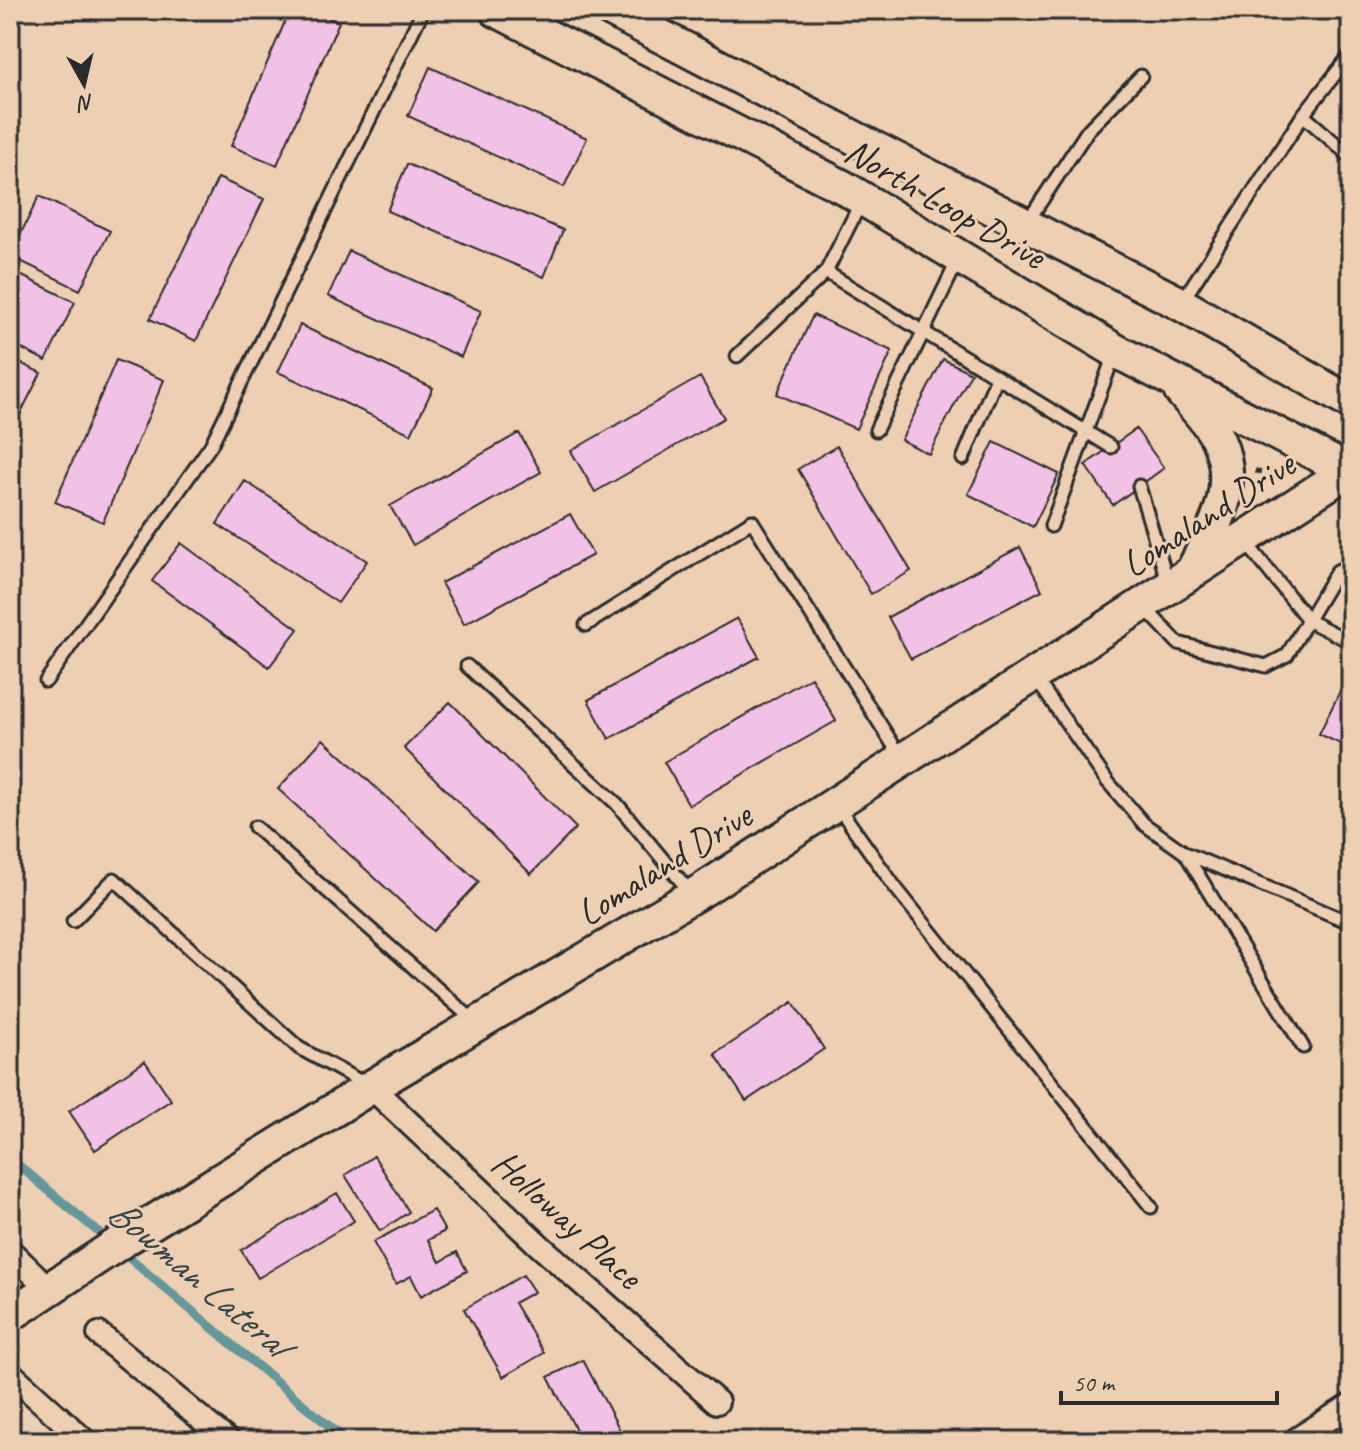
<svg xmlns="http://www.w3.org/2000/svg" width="1361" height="1451" font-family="Caveat,sans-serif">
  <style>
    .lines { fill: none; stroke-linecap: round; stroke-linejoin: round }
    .stream { stroke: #659699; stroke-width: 9 }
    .building { fill: #f1c2e5; stroke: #2b2b2b; stroke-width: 2 }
    .service-casing { stroke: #2b2b2b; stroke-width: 17 }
    .minor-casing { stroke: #2b2b2b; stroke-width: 28 }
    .secondary-casing { stroke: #2b2b2b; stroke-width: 38 }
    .path { stroke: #2b2b2b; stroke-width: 5; stroke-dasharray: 6 6; stroke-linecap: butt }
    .service { stroke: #edd0b4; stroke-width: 11 }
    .minor { stroke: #edd0b4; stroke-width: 22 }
    .secondary { stroke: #edd0b4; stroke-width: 32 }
    .labels { text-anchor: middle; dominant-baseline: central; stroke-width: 6; stroke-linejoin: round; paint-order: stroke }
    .street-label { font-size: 38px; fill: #2b2b2b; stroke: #edd0b4 }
    .water-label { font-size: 40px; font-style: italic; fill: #394647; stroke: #edd0b4 }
  </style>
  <rect width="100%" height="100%" fill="#edd0b4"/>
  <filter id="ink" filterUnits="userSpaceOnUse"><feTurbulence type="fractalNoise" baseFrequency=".0125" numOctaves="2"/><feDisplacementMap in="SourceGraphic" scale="16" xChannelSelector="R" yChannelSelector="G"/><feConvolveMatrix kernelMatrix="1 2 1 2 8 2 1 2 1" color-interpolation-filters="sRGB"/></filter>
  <g filter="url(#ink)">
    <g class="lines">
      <path class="stream" d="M 10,1158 L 347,1441"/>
    </g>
    <path class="building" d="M 290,10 L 311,10 L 339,22 L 277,165 L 231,146 Z
      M 430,67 L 587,138 L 564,187 L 408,116 Z
      M 407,164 L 563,230 L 544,277 L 387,211 Z
      M 218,178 L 264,199 L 196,341 L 150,319 Z
      M 39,196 L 110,231 L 80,290 L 10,256 Z
      M 349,251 L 481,311 L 461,357 L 328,296 Z
      M 10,270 L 75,302 L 46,361 L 10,343 Z
      M 813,315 L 892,351 L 856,429 L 777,394 Z
      M 300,325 L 433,388 L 411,434 L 278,372 Z
      M 10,358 L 41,373 L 11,432 L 10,431 Z
      M 943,359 L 971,373 L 929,454 L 901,440 Z
      M 116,360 L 164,380 L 103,522 L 55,502 Z
      M 700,377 L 724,418 L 595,492 L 571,451 Z
      M 1136,429 L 1164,468 L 1113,505 L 1085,465 Z
      M 519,433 L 541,472 L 413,545 L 390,506 Z
      M 994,442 L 1059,474 L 1033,527 L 968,494 Z
      M 837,446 L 911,571 L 871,594 L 798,469 Z
      M 245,481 L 367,561 L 338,603 L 217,524 Z
      M 570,514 L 593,555 L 464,624 L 441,583 Z
      M 181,543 L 298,629 L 269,667 L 152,581 Z
      M 1020,547 L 1042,590 L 911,659 L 888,617 Z
      M 1351,587 L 1351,610 L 1341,604 Z
      M 737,618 L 759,657 L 609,739 L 588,700 Z
      M 811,677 L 836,721 L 689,805 L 664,762 Z
      M 1344,683 L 1351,687 L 1351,749 L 1319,734 Z
      M 450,702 L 576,828 L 531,874 L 404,748 Z
      M 323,739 L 479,882 L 433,931 L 278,789 Z
      M 793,1002 L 824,1049 L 746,1101 L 715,1054 Z
      M 145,1061 L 171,1100 L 95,1150 L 69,1111 Z
      M 374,1156 L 409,1212 L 380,1231 L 345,1175 Z
      M 337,1193 L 354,1221 L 258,1278 L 241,1250 Z
      M 433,1210 L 445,1231 L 428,1240 L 440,1262 L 457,1252 L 467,1271 L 421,1296 L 411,1276 L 396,1284 L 373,1242 Z
      M 523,1275 L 534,1292 L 514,1303 L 544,1353 L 503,1377 L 464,1309 Z
      M 583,1360 L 620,1430 L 598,1441 L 582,1441 L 548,1377 Z"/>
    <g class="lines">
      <g class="service-casing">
        <path id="service" d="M 1342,10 L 1351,20
          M 1303,115 L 1351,54
          M 862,200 L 826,272 L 1111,447
          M 1028,221 L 1088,130 L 1141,76
          M 1181,303 L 1303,115 L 1351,157
          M 737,356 L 826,272
          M 876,430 L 959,258
          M 963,459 L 997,377
          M 1139,486 L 1168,583
          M 1051,526 L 1114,355
          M 1244,540 L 1309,621 L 1351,642
          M 1145,608 L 1178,643 L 1266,666 L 1287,655 L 1337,571 L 1351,565
          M 586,625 L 752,521 L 902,759
          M 467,666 L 617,804 L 690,892
          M 1036,679 L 1107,781 L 1144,824 L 1185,853 L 1351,923
          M 46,681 L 211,445 L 423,10
          M 836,804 L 895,887 L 1151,1207
          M 255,827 L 474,1021
          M 1185,853 L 1303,1047
          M 73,921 L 114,879 L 299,1048 L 367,1085"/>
      </g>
      <g class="minor-casing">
        <path id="minor" d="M 371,1087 L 541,1247 L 717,1402
          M 10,1251 L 49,1289
          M 99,1334 L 228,1441
          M 10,1373 L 85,1441
          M 1294,1441 L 1351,1405"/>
      </g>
      <g class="secondary-casing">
        <path id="secondary" d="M 496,10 L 843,187 L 1116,351 L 1351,472
          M 611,10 L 872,147 L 1181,304 L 1351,403
          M 1180,390 C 1192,405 1210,422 1218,440 C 1240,488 1214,528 1193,570
          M 10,1315 L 127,1238 L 371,1087 L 704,889 L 1351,469"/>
      </g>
      <path class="path" d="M 1255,471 L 1284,473"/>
      <use href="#service" class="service"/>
      <use href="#minor" class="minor"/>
      <use href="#secondary" class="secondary"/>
    </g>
  </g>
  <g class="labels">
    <g class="street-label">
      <text transform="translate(945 203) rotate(30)">North Loop Drive</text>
      <text transform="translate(1208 514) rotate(-33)">Lomaland Drive</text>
      <text transform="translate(664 864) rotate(-32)">Lomaland Drive</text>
      <text transform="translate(567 1219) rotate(42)">Holloway Place</text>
    </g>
    <g class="water-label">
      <text transform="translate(198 1277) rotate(40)">Bowman Lateral</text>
    </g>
  </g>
  <rect width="1361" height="1451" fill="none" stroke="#edd0b4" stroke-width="40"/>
  <rect x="20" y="20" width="1321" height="1411" fill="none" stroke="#2b2b2b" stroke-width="3" filter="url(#ink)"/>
  <g transform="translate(84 84) rotate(172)" stroke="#edd0b4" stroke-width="6" paint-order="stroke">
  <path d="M0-6L14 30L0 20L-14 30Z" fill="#2b2b2b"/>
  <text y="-12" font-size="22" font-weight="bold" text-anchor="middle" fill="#2b2b2b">N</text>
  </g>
  <path d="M1061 1391v12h216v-12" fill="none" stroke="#2b2b2b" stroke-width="4"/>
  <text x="1073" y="1391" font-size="24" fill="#2b2b2b" stroke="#edd0b4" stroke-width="6" paint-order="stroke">50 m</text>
</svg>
